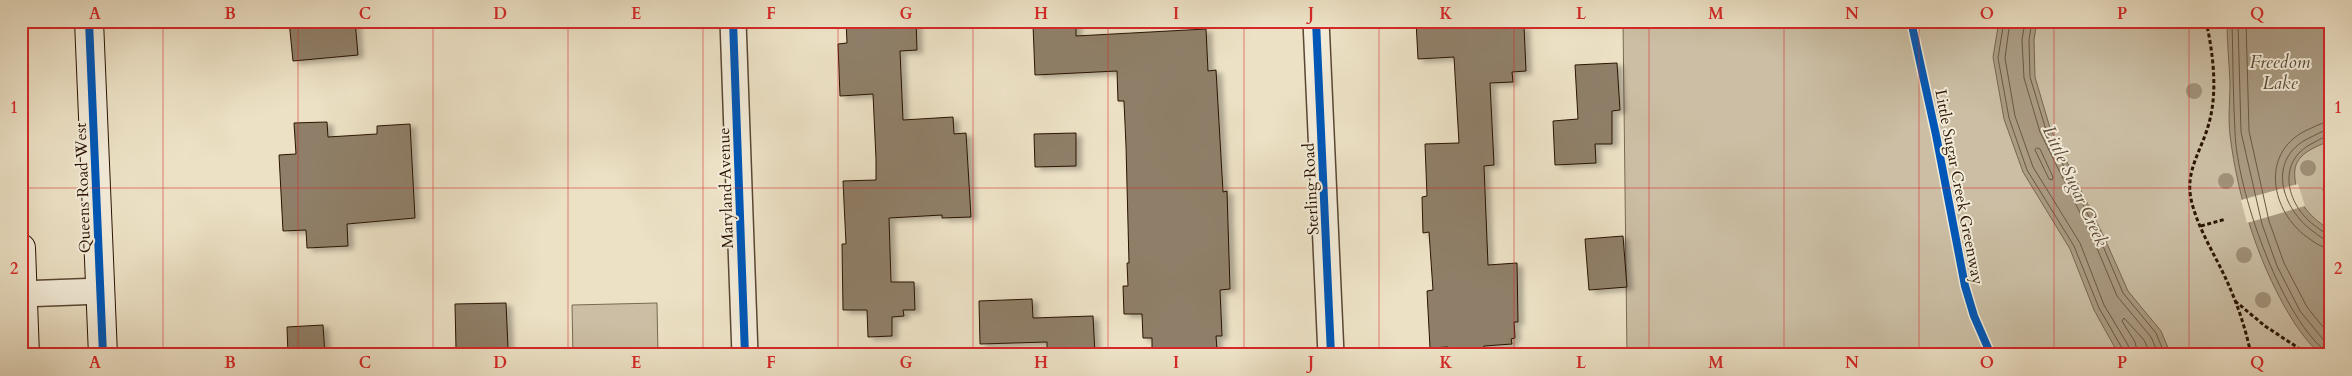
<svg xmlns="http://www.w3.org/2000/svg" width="2352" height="376" font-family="Cardo,serif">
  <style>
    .green { fill: #cbbea4; stroke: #7a6953 }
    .water { fill: #aa9b83; stroke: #77654f }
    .pier { fill: #ece1c5 }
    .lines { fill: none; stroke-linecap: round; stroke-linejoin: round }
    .shore { stroke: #6a5842; stroke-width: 1 }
    .building { fill: #8f7f67; stroke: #2a1402; filter: url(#shadow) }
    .street-casing { stroke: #5a4733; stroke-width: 28 }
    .secondary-casing { stroke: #2a1402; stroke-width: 30 }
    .path { stroke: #2a1402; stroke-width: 3; stroke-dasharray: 4 2.5; stroke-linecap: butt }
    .street { stroke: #f3ecd9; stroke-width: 25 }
    .secondary { stroke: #f3ecd9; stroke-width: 28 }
    .cycleway-casing { stroke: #f3ecd9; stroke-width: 11 }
    .cycleway { stroke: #0057b8; stroke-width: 8 }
    .tree { fill: #a09179 }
    .grid { fill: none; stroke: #d62828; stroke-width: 1; stroke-opacity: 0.55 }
    .labels { text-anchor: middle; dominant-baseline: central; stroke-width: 4; stroke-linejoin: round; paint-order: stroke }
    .street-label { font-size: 16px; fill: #2a1402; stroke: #f3ecd9 }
    .water-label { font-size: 18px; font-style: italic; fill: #5d4a36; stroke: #f3ecd9 }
    .neatline { fill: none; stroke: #d62828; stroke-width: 2 }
    .grid-label { font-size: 16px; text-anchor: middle; font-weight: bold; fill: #d62828 }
  </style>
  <defs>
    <filter id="shadow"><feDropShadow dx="5.5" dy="3" stdDeviation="2.5" flood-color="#0004"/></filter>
  </defs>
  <rect width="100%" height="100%" fill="#ece1c5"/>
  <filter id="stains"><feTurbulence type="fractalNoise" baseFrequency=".004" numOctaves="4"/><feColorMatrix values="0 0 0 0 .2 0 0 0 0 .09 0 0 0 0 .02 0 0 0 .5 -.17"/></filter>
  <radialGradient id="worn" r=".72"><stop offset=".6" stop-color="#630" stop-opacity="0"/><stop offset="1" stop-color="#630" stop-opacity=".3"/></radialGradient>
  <path class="green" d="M 1623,21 L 2331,21 L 2331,355 L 1627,355 Z
    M 657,303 L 658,355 L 573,355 L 572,305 Z"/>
  <path class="water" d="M 1999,21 L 2037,21 L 2034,40 L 2035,77 L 2050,128 L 2104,237 L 2128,291 L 2161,331 L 2171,355 L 2119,355 L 2094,310 L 2070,249 L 2023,172 L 2004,119 L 1993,57 Z
    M 2227,21 L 2331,21 L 2331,140 C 2321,145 2308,149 2301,157 C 2295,163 2294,171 2295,179 C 2297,205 2311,217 2331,231 L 2331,355 C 2315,355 2304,336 2295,324 C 2260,269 2238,200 2230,135 C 2228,118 2230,99 2230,82 C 2229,61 2227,42 2227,21 Z"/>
  <path class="pier" d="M 2298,184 L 2305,206 L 2247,223 L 2241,200 Z"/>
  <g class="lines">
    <path class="shore" d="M 2004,21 L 1998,58 L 2009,118 L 2027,170 L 2074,246 L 2099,308 L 2122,348 L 2124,355
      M 2010,21 L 2005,58 L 2015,116 L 2033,167 L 2080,243 L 2104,305 L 2128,345 L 2130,355
      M 2025,21 L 2022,40 L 2024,78 L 2040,132 L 2094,241 L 2117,296 L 2151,337 L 2159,355
      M 2032,21 L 2029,40 L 2030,77 L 2046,130 L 2100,239 L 2123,293 L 2156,333 L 2165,355
      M 2232,21 C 2233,58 2233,95 2235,132 C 2237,190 2279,311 2324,350 L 2325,355
      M 2238,21 L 2241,132 L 2262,224 L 2277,266 L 2300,311 L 2331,349
      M 2246,21 L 2249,131 L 2269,221 L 2284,263 L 2307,307 L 2331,337
      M 2331,122 C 2322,122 2314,127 2305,131 C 2260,154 2271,211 2307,237 C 2314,242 2321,248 2331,248
      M 2331,129 C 2323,130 2316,135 2309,138 C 2266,159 2281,209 2314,232 C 2319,236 2324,240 2331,241
      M 2331,136 C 2324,136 2319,140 2313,143 C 2276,161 2286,204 2314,225 C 2319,229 2325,234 2331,234
      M 2037,148 L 2040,149 L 2053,177 L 2052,180 L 2049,179 L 2035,150 Z
      M 2138,355 L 2135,342 L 2122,321 L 2124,318 L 2144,340 L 2151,355"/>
  </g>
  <path class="building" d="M 289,21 L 355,21 L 358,55 L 293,61 Z
    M 846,21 L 916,21 L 917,50 L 900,51 L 903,120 L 953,117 L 954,134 L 966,133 L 971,217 L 942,218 L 942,215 L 889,218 L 891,282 L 914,282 L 915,310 L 903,310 L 904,316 L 892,317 L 892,336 L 868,337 L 867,310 L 843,310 L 842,244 L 846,244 L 843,181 L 876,180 L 876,159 L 873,94 L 840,96 L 838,44 L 847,43 Z
    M 1416,21 L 1508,21 L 1508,27 L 1524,26 L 1526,71 L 1512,72 L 1513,82 L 1490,83 L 1494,165 L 1484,166 L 1488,265 L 1517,263 L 1518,322 L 1514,322 L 1515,338 L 1511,339 L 1512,344 L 1484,346 L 1484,350 L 1449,352 L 1448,347 L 1430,348 L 1427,291 L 1433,290 L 1429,232 L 1423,233 L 1422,197 L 1427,196 L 1425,144 L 1459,143 L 1454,57 L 1418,59 Z
    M 1076,23 L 1076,36 L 1206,29 L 1208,71 L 1216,70 L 1223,192 L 1227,191 L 1230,289 L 1220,290 L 1222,336 L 1216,336 L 1217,350 L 1152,352 L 1152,338 L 1143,338 L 1142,314 L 1124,314 L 1123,286 L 1128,286 L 1127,263 L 1129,263 L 1126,146 L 1124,101 L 1118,101 L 1117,71 L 1035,75 L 1033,25 Z
    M 1617,63 L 1620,110 L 1612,111 L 1612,144 L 1595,144 L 1596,163 L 1555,165 L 1553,121 L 1578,119 L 1575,65 Z
    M 327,122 L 328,137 L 377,134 L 377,126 L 410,124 L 415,218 L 347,224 L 348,246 L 307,248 L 306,230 L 283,231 L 279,155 L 296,154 L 294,123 Z
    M 1076,133 L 1076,166 L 1035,167 L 1034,134 Z
    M 1623,236 L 1627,287 L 1589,290 L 1585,239 Z
    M 1032,299 L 1033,318 L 1093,316 L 1095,355 L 1047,355 L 1047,342 L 980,344 L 979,301 Z
    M 506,303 L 508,348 L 456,349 L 455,304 Z
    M 323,325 L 325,355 L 288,355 L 287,327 Z"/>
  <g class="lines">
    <g class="street-casing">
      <path id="street" d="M 733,21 L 745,355
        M 1316,21 L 1331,355
        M 21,294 L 101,291"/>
    </g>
    <g class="secondary-casing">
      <path id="secondary" d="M 89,21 L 103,355
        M 21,248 L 25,355"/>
    </g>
    <path class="path" d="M 2206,21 C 2213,53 2218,91 2209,123 C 2202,150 2185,170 2191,199 C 2197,227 2214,253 2226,279 C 2237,303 2246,329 2251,355
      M 2323,191 L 2331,188
      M 2201,226 L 2226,219
      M 2235,301 L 2265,326 L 2309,355"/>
    <use href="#street" class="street"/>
    <use href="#secondary" class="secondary"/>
    <g class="cycleway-casing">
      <path id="cycleway" d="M 89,21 L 103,355
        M 733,21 L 745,355
        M 1316,21 L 1331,355
        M 1911,21 L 1936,135 L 1965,286 L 1974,316 L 1991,355"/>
    </g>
    <use href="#cycleway" class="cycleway"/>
  </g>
  <g class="tree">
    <circle cx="2194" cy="91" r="8"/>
    <circle cx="2308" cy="168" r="8"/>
    <circle cx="2226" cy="181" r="8"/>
    <circle cx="2244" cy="255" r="8"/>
    <circle cx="2263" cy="300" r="8"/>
  </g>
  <path class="grid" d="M 163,21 L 163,355M 298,21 L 298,355M 433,21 L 433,355M 568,21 L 568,355M 703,21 L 703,355M 838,21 L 838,355M 973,21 L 973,355M 1108,21 L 1108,355M 1244,21 L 1244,355M 1379,21 L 1379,355M 1514,21 L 1514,355M 1649,21 L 1649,355M 1784,21 L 1784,355M 1919,21 L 1919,355M 2054,21 L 2054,355M 2189,21 L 2189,355M 21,188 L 2331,188"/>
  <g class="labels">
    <g class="street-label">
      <text transform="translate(1959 187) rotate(79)">Little Sugar Creek Greenway</text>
      <text transform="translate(83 188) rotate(-92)">Queens Road West</text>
      <text transform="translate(726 188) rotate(-92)">Maryland Avenue</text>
      <text transform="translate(1311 189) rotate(-93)">Sterling Road</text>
    </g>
    <g class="water-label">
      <text x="2280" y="62">Freedom<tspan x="2280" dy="21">Lake</tspan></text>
      <text transform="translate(2075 186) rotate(65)">Little Sugar Creek</text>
    </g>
  </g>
  <rect width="2352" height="376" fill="none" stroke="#ece1c5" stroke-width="55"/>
  <rect x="28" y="28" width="2296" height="320" class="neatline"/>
  <g class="grid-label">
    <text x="95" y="19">A</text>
    <text x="230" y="19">B</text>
    <text x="365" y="19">C</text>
    <text x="500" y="19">D</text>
    <text x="636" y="19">E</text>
    <text x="771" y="19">F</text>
    <text x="906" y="19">G</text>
    <text x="1041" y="19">H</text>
    <text x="1176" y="19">I</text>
    <text x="1311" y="19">J</text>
    <text x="1446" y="19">K</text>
    <text x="1581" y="19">L</text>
    <text x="1716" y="19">M</text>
    <text x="1852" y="19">N</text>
    <text x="1987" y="19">O</text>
    <text x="2122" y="19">P</text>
    <text x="2257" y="19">Q</text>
    <text x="14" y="113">1</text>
    <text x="2338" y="113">1</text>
    <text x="14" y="274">2</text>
    <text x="2338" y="274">2</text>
    <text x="95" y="368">A</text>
    <text x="230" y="368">B</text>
    <text x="365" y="368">C</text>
    <text x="500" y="368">D</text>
    <text x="636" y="368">E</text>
    <text x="771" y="368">F</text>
    <text x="906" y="368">G</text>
    <text x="1041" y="368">H</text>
    <text x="1176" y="368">I</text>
    <text x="1311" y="368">J</text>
    <text x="1446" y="368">K</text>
    <text x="1581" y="368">L</text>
    <text x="1716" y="368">M</text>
    <text x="1852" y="368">N</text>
    <text x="1987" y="368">O</text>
    <text x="2122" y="368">P</text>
    <text x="2257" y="368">Q</text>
  </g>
  <rect width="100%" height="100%" filter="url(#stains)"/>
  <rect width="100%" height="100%" fill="url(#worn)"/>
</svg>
